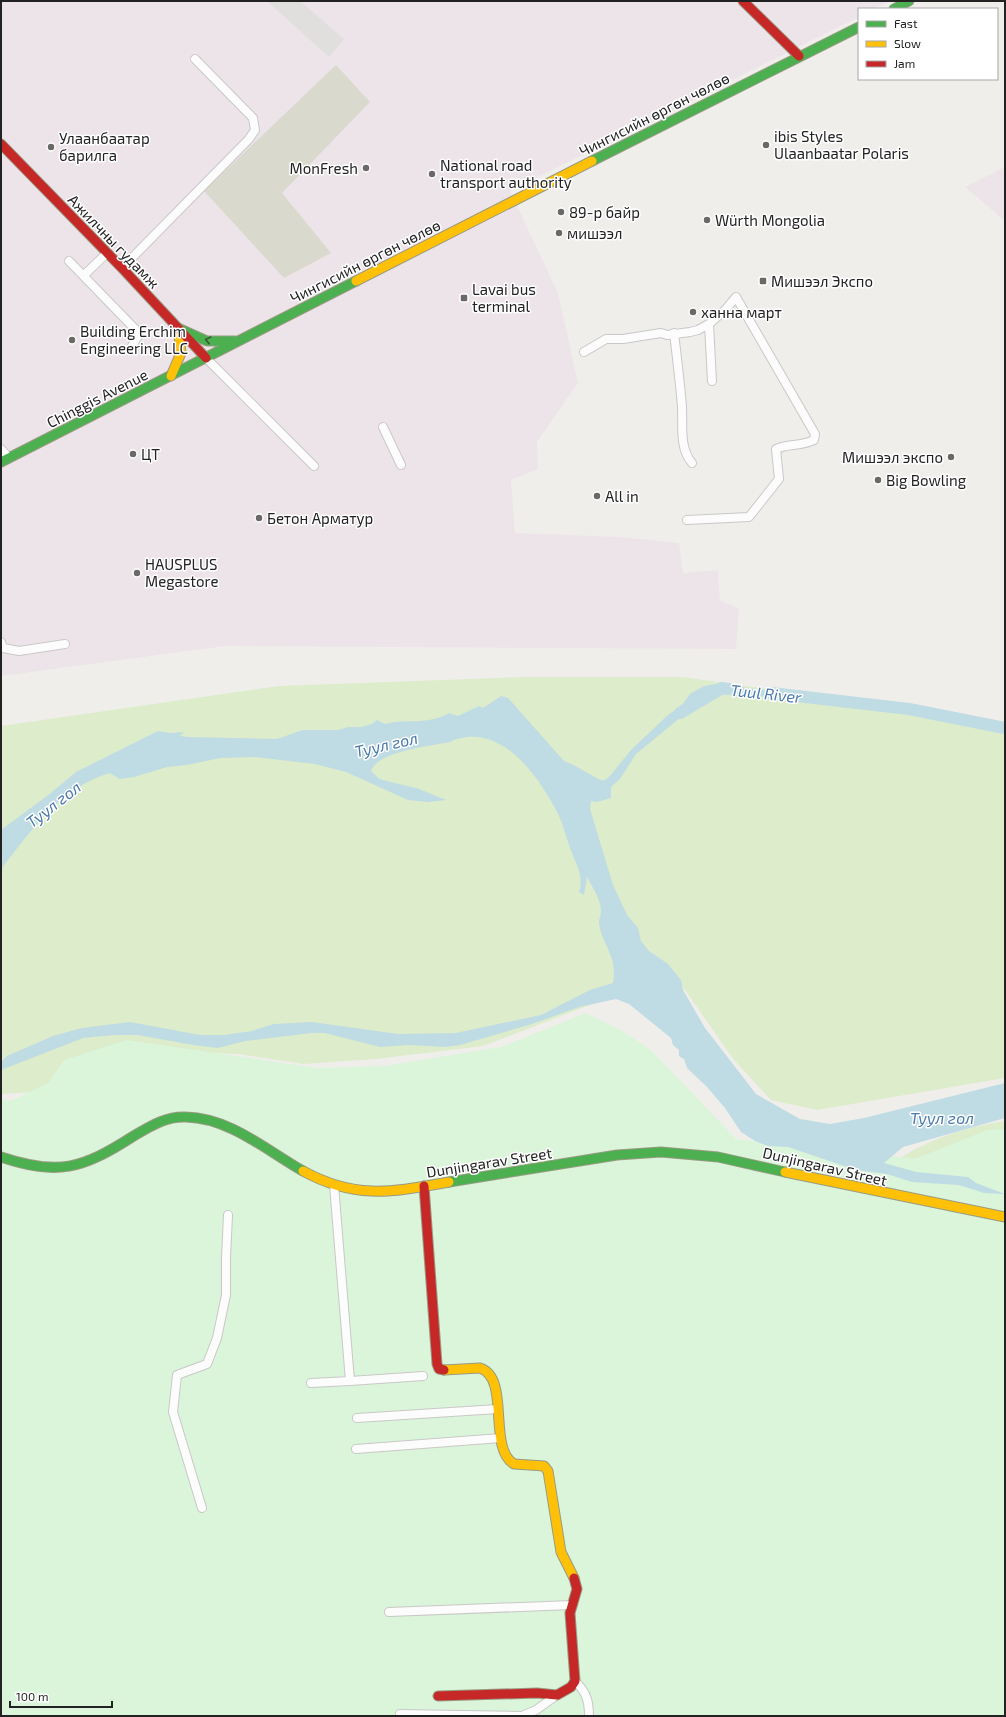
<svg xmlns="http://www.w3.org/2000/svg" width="1006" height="1717" font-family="'Exo 2',sans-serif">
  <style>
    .industrial { fill: #ede4e9 }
    .construction { fill: #d9d9cd }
    .grass { fill: #ddeccb }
    .park { fill: #daf5da }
    .parking { fill: #e0dfde }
    .water { fill: #bfdbe3 }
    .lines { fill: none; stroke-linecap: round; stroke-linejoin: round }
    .river { stroke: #bfdbe3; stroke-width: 12 }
    .street-casing { stroke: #c9c8c7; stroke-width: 10 }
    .fast-casing { stroke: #999a82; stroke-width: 11 }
    .slow-casing { stroke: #999a82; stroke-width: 11 }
    .jam-casing { stroke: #999a82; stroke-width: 11 }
    .street { stroke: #fdfcfc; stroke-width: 8 }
    .fast { stroke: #4caf50; stroke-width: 9 }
    .slow { stroke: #ffc107; stroke-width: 9 }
    .jam { stroke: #c62828; stroke-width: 9 }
    .oneway { stroke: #335a34 }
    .poi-dot { fill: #6a6968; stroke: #fff; stroke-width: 1.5 }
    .labels { text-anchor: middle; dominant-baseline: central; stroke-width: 3; stroke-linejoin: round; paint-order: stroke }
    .street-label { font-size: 15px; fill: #222; stroke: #fff }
    .poi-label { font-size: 15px; fill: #222; stroke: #fff; text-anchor: start }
    .water-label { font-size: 16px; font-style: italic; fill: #4a7aab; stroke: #fff }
  </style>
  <rect width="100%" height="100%" fill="#f0eeeb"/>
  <path class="industrial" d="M 1,1 L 890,1 L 874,9 L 859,9 L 859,17 L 510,191 L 558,293 L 578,383 L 537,442 L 538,469 L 511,480 L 515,533 L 621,537 L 679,543 L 683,573 L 718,570 L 720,600 L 739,609 L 736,649 L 225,646 L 1,676 Z
    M 1005,167 L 1005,221 L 965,187 Z"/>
  <path class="construction" d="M 336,65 L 370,102 L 282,193 L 331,253 L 284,278 L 204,191 Z"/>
  <path class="grass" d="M 522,677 L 683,677 L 1005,723 L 1005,1078 L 817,1110 L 771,1100 L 734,1060 L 673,973 L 483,1046 L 376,1059 L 304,1064 L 238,1054 L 158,1051 L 68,1090 L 1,1094 L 1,726 L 279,686 Z
    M 1005,1121 L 1005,1189 L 893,1163 C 925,1140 966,1127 1005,1121 Z"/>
  <path class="park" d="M 586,1013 L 621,1030 L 651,1050 L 736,1139 L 915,1159 L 987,1130 L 1005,1129 L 1005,1716 L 1,1716 L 1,1099 L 11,1101 L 48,1083 L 64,1060 L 127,1040 L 317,1068 L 385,1066 L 501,1047 Z"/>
  <path class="parking" d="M 267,1 L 300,1 L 344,39 L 329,57 Z"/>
  <path class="water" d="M 716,684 L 787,693 L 785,699 L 727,693 L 706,693 L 681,717 L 636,754 L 620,779 L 611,787 L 611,798 L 597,802 L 591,801 L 590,809 L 613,885 L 627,915 L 638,928 L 641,941 L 649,951 L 668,964 L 681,980 L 683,990 L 705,1028 L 756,1094 L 800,1119 L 830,1124 L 864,1118 L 1005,1083 L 1005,1118 L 903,1147 L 884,1163 L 916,1172 L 968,1177 L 976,1183 L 1005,1194 L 984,1193 L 959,1185 L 912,1182 L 887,1174 L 856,1170 L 788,1147 L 768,1146 L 755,1141 L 741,1132 L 725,1108 L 707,1087 L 687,1068 L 684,1059 L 679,1056 L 679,1050 L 673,1045 L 671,1038 L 629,1004 L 616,999 L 579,1007 L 532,1024 L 460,1045 L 445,1047 L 409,1045 L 380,1047 L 325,1033 L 312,1033 L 245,1041 L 218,1048 L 193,1045 L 138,1035 L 114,1035 L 83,1038 L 1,1070 L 1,1062 L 7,1056 L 53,1036 L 82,1028 L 130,1022 L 200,1035 L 224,1035 L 252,1031 L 274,1024 L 312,1022 L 398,1034 L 456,1033 L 541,1015 L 590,990 L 613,983 C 618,955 602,946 599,923 C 599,919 601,915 601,911 C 601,900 592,886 587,877 L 584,895 L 579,892 C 585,875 574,861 569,845 C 566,836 563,825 559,816 C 543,783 509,732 467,737 C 461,738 455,739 450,742 C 431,746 378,751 371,771 L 379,779 L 419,789 L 446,800 L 428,802 L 408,800 L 346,772 L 315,764 L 255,757 L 220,758 L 187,765 L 167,767 L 134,777 L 120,779 L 110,773 C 61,787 31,831 1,869 L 1,830 L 51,793 L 76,772 L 158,731 L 170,733 L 184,732 L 180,736 L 188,737 L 277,739 L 303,730 L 338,730 L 348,727 L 361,727 L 372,724 L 377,720 L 385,724 C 409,718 426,726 449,713 L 458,716 L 479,706 L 483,708 L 501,696 L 508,698 L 564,761 C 578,766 589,775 603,781 L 609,777 L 631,750 L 668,715 L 682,705 L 690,694 L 704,686 Z"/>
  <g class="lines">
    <path class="river" d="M 771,693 L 909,709 L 1005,728
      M 680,713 L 722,688 L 729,689"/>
    <g class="street-casing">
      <path id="street" d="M 69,261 L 135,329 L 138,336 L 132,346
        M 122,268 L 249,139 L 255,130 L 253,118 L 195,59
        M 84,275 L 107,253
        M 674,333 C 677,358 680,382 682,407 C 683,425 679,448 692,463
        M 584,352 L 606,339 L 623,339 L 661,333 L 667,335 L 690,332 L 698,330 L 709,324 L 712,381
        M 206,358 L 314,466
        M 383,427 L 401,465
        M 1,449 L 9,458
        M 687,520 L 749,517 L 779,479 L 776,449 C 788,443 800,447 814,440 L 815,434 L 736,297 L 726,309 L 709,324
        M 1,642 L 3,648 L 19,651 L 65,644
        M 334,1185 L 350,1381 L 423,1376
        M 311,1383 L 350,1381
        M 357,1418 L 498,1409
        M 356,1449 L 501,1438
        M 202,1508 L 173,1412 L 177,1375 L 207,1364 L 217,1338 L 226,1295 L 226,1258 L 228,1215
        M 389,1612 L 572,1605
        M 575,1681 C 586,1692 589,1700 589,1716
        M 400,1714 L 522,1716 L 536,1710 L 557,1695"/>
    </g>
    <g class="fast-casing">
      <path id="fast" d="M 894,9 L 909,1
        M 592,161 L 859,27
        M 178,328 L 207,341 L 235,341
        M 1,462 L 356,281
        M 1,1157 C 58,1176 82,1169 132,1137 C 149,1127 165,1116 186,1117 C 230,1118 266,1150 303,1171
        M 449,1182 L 617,1155 L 661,1152 L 718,1157 L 785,1172"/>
    </g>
    <g class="slow-casing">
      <path id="slow" d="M 356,281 L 592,161
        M 171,376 L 181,353 L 178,328
        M 303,1171 C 356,1200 392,1192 449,1182
        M 785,1172 L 1005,1217
        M 444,1370 L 480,1368 C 511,1378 487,1448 514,1464 L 544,1466 L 548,1471 L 561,1552 L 574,1578"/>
    </g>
    <g class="jam-casing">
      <path id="jam" d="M 743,1 L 799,56
        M 1,144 L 122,268 L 206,358
        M 424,1186 L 437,1364 L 439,1369 L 444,1370
        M 438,1696 L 537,1693 L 557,1695 L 571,1687 L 575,1681 L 570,1613 L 577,1589 L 574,1578"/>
    </g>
    <use href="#street" class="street"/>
    <use href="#fast" class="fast"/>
    <use href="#slow" class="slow"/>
    <use href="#jam" class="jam"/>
  </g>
  <defs><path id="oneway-chevron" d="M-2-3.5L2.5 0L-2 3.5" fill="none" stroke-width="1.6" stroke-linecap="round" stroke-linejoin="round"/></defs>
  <use class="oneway" href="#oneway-chevron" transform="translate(208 340) rotate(-168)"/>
  <g class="poi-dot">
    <circle cx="766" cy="145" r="4"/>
    <circle cx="51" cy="147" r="4"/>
    <circle cx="366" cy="168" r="4"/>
    <circle cx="432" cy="174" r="4"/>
    <circle cx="561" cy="212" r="4"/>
    <circle cx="707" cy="220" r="4"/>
    <circle cx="559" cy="233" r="4"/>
    <rect x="759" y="277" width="8" height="8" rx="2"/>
    <rect x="460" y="294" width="8" height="8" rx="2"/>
    <circle cx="693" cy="312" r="4"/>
    <circle cx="72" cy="340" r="4"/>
    <circle cx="133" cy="454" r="4"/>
    <circle cx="951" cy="457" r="4"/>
    <circle cx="878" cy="480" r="4"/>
    <circle cx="597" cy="496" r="4"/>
    <circle cx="259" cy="518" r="4"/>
    <circle cx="137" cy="573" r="4"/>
  </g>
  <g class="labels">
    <g class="street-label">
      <text transform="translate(654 114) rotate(-27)">Чингисийн өргөн чөлөө</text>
      <text transform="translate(114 241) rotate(46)">Ажилчны гудамж</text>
      <text transform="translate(365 261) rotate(-27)">Чингисийн өргөн чөлөө</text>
      <text transform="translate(97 398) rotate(-27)">Chinggis Avenue</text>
      <text transform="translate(489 1162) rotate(-9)">Dunjingarav Street</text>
      <text transform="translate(825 1166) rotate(13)">Dunjingarav Street</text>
    </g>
    <g class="poi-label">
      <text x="774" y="136">ibis Styles<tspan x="774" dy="17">Ulaanbaatar Polaris</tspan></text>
      <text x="59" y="138">Улаанбаатар<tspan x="59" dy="17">барилга</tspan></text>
      <text x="440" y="165">National road<tspan x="440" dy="17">transport authority</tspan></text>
      <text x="358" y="168" text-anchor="end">MonFresh</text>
      <text x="569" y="212">89-р байр</text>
      <text x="715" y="220">Würth Mongolia</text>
      <text x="567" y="233">мишээл</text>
      <text x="771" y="281">Мишээл Экспо</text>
      <text x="472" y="289">Lavai bus<tspan x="472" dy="17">terminal</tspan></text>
      <text x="701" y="312">ханна март</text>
      <text x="80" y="331">Building Erchim<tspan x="80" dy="17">Engineering LLC</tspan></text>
      <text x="141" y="454">ЦТ</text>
      <text x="943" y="457" text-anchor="end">Мишээл экспо</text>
      <text x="886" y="480">Big Bowling</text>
      <text x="605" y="496">All in</text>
      <text x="267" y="518">Бетон Арматур</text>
      <text x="145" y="564">HAUSPLUS<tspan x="145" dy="17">Megastore</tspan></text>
    </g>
    <g class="water-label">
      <text transform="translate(766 693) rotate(6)">Tuul River</text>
      <text transform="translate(386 744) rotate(-13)">Туул гол</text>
      <text transform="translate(53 804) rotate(-38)">Туул гол</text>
      <text x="942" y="1117">Туул гол</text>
    </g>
  </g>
  <rect width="1006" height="1717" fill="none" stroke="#222222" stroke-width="4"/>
  <rect x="858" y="8" width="140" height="72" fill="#ffffff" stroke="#a7a7a7"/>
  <rect x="866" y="21" width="20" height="6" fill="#4caf50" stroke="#a7a7a7"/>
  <text x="894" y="28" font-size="12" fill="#222222">Fast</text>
  <rect x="866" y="41" width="20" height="6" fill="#ffc107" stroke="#a7a7a7"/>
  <text x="894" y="48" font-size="12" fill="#222222">Slow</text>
  <rect x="866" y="61" width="20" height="6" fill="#c62828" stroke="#a7a7a7"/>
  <text x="894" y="68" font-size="12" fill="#222222">Jam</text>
  <path d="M10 1701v6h102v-6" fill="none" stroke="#222222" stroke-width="2"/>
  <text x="16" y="1701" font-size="12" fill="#222222" stroke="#ffffff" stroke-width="3" paint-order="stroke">100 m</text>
</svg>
